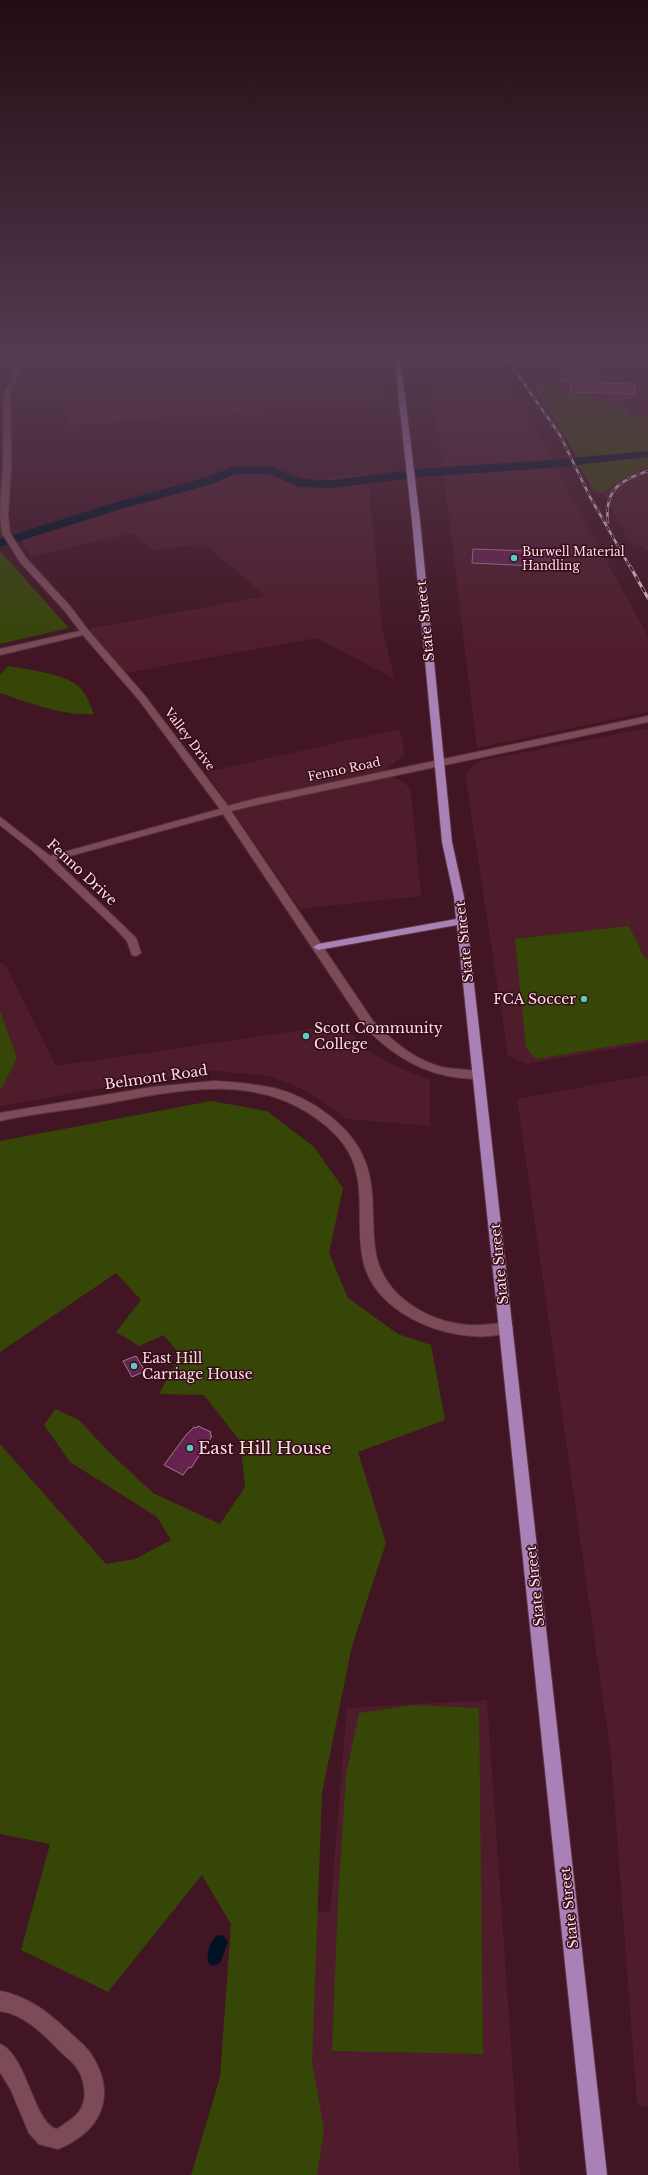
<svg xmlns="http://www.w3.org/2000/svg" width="648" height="2175" font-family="'Libre Baskerville',serif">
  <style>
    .built { fill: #4f1c2c }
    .green { fill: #354606 }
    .water { fill: #001324 }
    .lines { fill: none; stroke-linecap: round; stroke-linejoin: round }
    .river { fill: #001324; fill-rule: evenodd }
    .building { fill: #67224f; stroke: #a57791 }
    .minor-casing { stroke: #593540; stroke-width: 2 }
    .major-casing { stroke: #593540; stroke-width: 2 }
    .minor { fill: #7c4b57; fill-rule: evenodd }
    .major { fill: #aa81b6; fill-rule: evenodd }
    .rail-far1-casing { stroke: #e7c6cd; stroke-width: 2.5 }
    .rail-casing { stroke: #e7c6cd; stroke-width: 3 }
    .rail-far1 { stroke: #360b19; stroke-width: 1.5; stroke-dasharray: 5; stroke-linecap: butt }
    .rail { stroke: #360b19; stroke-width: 2; stroke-dasharray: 6; stroke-linecap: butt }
    .poi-dot { fill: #59cebf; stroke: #360b19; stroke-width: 1.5 }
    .labels { text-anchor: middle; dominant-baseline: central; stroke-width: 3; stroke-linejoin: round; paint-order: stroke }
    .far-poi-label { font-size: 12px; fill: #fddee4; stroke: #360b19; text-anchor: start }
    .far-street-label { font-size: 12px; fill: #fddee4; stroke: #360b19 }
    .street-label { font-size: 14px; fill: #fddee4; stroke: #360b19 }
    .poi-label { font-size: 14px; fill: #fddee4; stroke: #360b19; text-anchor: start }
    .near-poi-label { font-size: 17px; fill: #fddee4; stroke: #360b19; text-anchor: start }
  </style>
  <rect width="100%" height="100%" fill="#411523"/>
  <path class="built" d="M 34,355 L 378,355 L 383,400 L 66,426 L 71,398 L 17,399 L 19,385 Z
    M 515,355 L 648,355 L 648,421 L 544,395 Z
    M 430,362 L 500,365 L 648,637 L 648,712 L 477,748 Z
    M 648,440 L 648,551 L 628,540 L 579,450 Z
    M 258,473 L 284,481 L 368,473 L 382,627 L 395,679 L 316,638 L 126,673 L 89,629 L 266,596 L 204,544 L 154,550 L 133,533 L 30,557 L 20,540 L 232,474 Z
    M 648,728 L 648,1043 L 526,1064 L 508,1056 L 465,773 L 480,761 Z
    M 399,729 L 405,754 L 383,772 L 405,783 L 411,791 L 421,896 L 300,909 L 206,772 Z
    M 0,962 L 6,966 L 56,1066 L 343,1024 L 365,1049 L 395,1066 L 430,1080 L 430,1126 L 347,1119 L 307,1091 L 270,1076 L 206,1070 L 0,1106 Z
    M 648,1075 L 648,2107 L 637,2104 L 611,1756 L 517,1099 Z
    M 487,1700 L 520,2175 L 287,2175 L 308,1910 L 330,1913 L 347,1708 Z"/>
  <path class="green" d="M 535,382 L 555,387 L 556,391 C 565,393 573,393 581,396 C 597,400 610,405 627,408 L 627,413 L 637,417 L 648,417 L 648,452 L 577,457 L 537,390 Z
    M 648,456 L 648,467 L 626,477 L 602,493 L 594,491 L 577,463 Z
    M 0,551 L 69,628 L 0,644 Z
    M 8,666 C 28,670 65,673 79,687 C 87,694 90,705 94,714 C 62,716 30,703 0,693 L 0,675 Z
    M 629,926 L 645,959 L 648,958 L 648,1040 L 536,1059 L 526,1048 L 515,939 Z
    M 0,1011 L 17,1058 L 0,1091 Z
    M 211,1101 L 267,1111 L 314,1147 L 343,1188 L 329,1253 L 348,1298 L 398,1334 L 431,1345 L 445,1420 L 358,1452 L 386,1543 L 352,1646 L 322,1793 L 312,2063 L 324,2128 L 317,2175 L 191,2175 L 220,2077 L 231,1924 L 202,1875 L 108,1992 L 21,1950 L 50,1844 L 0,1834 L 0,1444 L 106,1564 L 135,1559 L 171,1540 L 157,1517 L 70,1462 L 44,1425 L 55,1409 L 79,1420 L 108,1451 L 153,1493 L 220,1524 L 245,1487 L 240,1441 L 204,1395 L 159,1394 L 180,1355 L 164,1335 L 139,1346 L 116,1332 L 141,1300 L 116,1273 L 0,1352 L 0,1141 Z
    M 414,1705 L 479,1708 L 483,2054 L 332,2051 L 338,1901 L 346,1775 L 359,1713 Z"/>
  <path class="water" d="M 218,1935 L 224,1936 L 228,1942 L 220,1963 L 214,1966 L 209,1964 C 205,1956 210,1940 218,1935 Z"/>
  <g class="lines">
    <path class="river" d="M 648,451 L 648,457 L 550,468 L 419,477 L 333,488 L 299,487 L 271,474 L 235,474 L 212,484 L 118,510 L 0,547 L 0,539 L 110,504 L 204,478 L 233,467 L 273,467 L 301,479 L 333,480 L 419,469 L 550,460 Z"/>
  </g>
  <path class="building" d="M 561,367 L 598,370 L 598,383 L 635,384 L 635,394 L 571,392 L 571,381 L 561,381 Z
    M 473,549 L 555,552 L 555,567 L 472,563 Z
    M 136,1356 L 145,1371 L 132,1377 L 123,1361 Z
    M 198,1426 L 211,1432 L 210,1435 L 212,1436 L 191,1468 L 189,1467 L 183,1475 L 164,1465 L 186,1435 L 194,1427 L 196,1428 Z"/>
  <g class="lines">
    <g class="minor-casing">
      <path id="minor" d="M 23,355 L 29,355 L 10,393 L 11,466 L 8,514 L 10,533 L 26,558 L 70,606 L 88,630 L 145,696 L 228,806 L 254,799 L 648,716 L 648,722 L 256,805 L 231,811 L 373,1021 C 391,1040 416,1061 442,1067 C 455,1070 469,1069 482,1072 L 484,1075 L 482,1078 C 475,1080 468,1078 461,1078 C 422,1074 391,1054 365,1027 L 223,814 L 55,860 L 136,938 L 141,953 L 136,956 L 132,955 L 127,941 L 117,930 L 33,851 L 0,825 L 0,817 L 50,856 L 220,809 L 139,700 L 83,635 L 0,655 L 0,649 L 80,631 L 64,610 L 20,562 L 2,533 L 0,514 L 3,466 L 4,393 Z
        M 255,355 L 397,355 L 531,360 L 550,355 L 634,357 L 635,355 L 641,355 L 636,361 L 550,359 L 531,364 L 397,359 L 258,357 Z
        M 214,1081 C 234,1082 254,1084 274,1088 C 310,1097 352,1126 365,1161 C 376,1189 371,1219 375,1248 C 380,1293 424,1321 467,1325 C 480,1326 493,1324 506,1322 L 511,1324 L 513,1328 L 511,1332 C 462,1348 378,1319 364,1264 C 355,1230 366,1192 352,1159 C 343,1137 319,1118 298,1107 C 235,1073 157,1095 92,1106 C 61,1111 30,1114 0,1121 L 0,1113 L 152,1087 Z
        M 0,1991 C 27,1996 48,2012 67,2030 C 75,2038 85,2045 91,2054 C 118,2095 101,2132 58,2149 L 39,2144 L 29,2133 L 11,2090 L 0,2072 L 0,2044 C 27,2055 34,2125 57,2129 C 66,2123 80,2115 83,2104 C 87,2093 83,2077 77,2068 C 73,2062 67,2058 62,2053 C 44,2035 26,2015 0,2011 Z"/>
    </g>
    <g class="major-casing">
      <path id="major" d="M 394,355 L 400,355 L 420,521 L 452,842 L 464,897 L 467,921 L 607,2175 L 587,2175 L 457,925 L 318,950 L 313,947 L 318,944 L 456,919 L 454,897 L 442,842 L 412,521 Z"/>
    </g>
    <use href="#minor" class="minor"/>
    <use href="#major" class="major"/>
    <g class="rail-far1-casing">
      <path id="rail-far1" d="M 504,355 L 560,435 L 590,497 L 630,567
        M 608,522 C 604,490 620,480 648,471"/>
    </g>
    <g class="rail-casing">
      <path id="rail" d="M 630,566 L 648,598"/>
    </g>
    <use href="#rail-far1" class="rail-far1"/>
    <use href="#rail" class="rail"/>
  </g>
  <linearGradient id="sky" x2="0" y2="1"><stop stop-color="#240c13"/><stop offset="0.54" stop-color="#543b50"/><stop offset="1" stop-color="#543b50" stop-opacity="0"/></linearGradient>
  <rect width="648" height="659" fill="url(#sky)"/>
  <g class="poi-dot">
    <circle cx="514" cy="558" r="4"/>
    <circle cx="584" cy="999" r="4"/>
    <circle cx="306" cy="1036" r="4"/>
    <circle cx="134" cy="1366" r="4"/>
    <circle cx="190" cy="1448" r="4"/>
  </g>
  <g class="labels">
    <g class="far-poi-label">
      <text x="522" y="551">Burwell Material<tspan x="522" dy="14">Handling</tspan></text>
    </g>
    <g class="far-street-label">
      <text transform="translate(190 739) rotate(53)">Valley Drive</text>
      <text transform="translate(344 769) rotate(-12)">Fenno Road</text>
    </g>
    <g class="street-label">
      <text transform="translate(425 621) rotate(-96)">State Street</text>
      <text transform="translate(82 872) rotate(43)">Fenno Drive</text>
      <text transform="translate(464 942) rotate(-96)">State Street</text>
      <text transform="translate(156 1077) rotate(-8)">Belmont Road</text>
      <text transform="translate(499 1264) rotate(-96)">State Street</text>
      <text transform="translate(535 1586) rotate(-96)">State Street</text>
      <text transform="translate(569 1908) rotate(-96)">State Street</text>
    </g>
    <g class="poi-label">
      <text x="576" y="999" text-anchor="end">FCA Soccer</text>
      <text x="314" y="1028">Scott Community<tspan x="314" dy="16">College</tspan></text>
      <text x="142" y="1358">East Hill<tspan x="142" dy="16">Carriage House</tspan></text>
    </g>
    <g class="near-poi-label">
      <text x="198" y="1448">East Hill House</text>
    </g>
  </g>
</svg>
